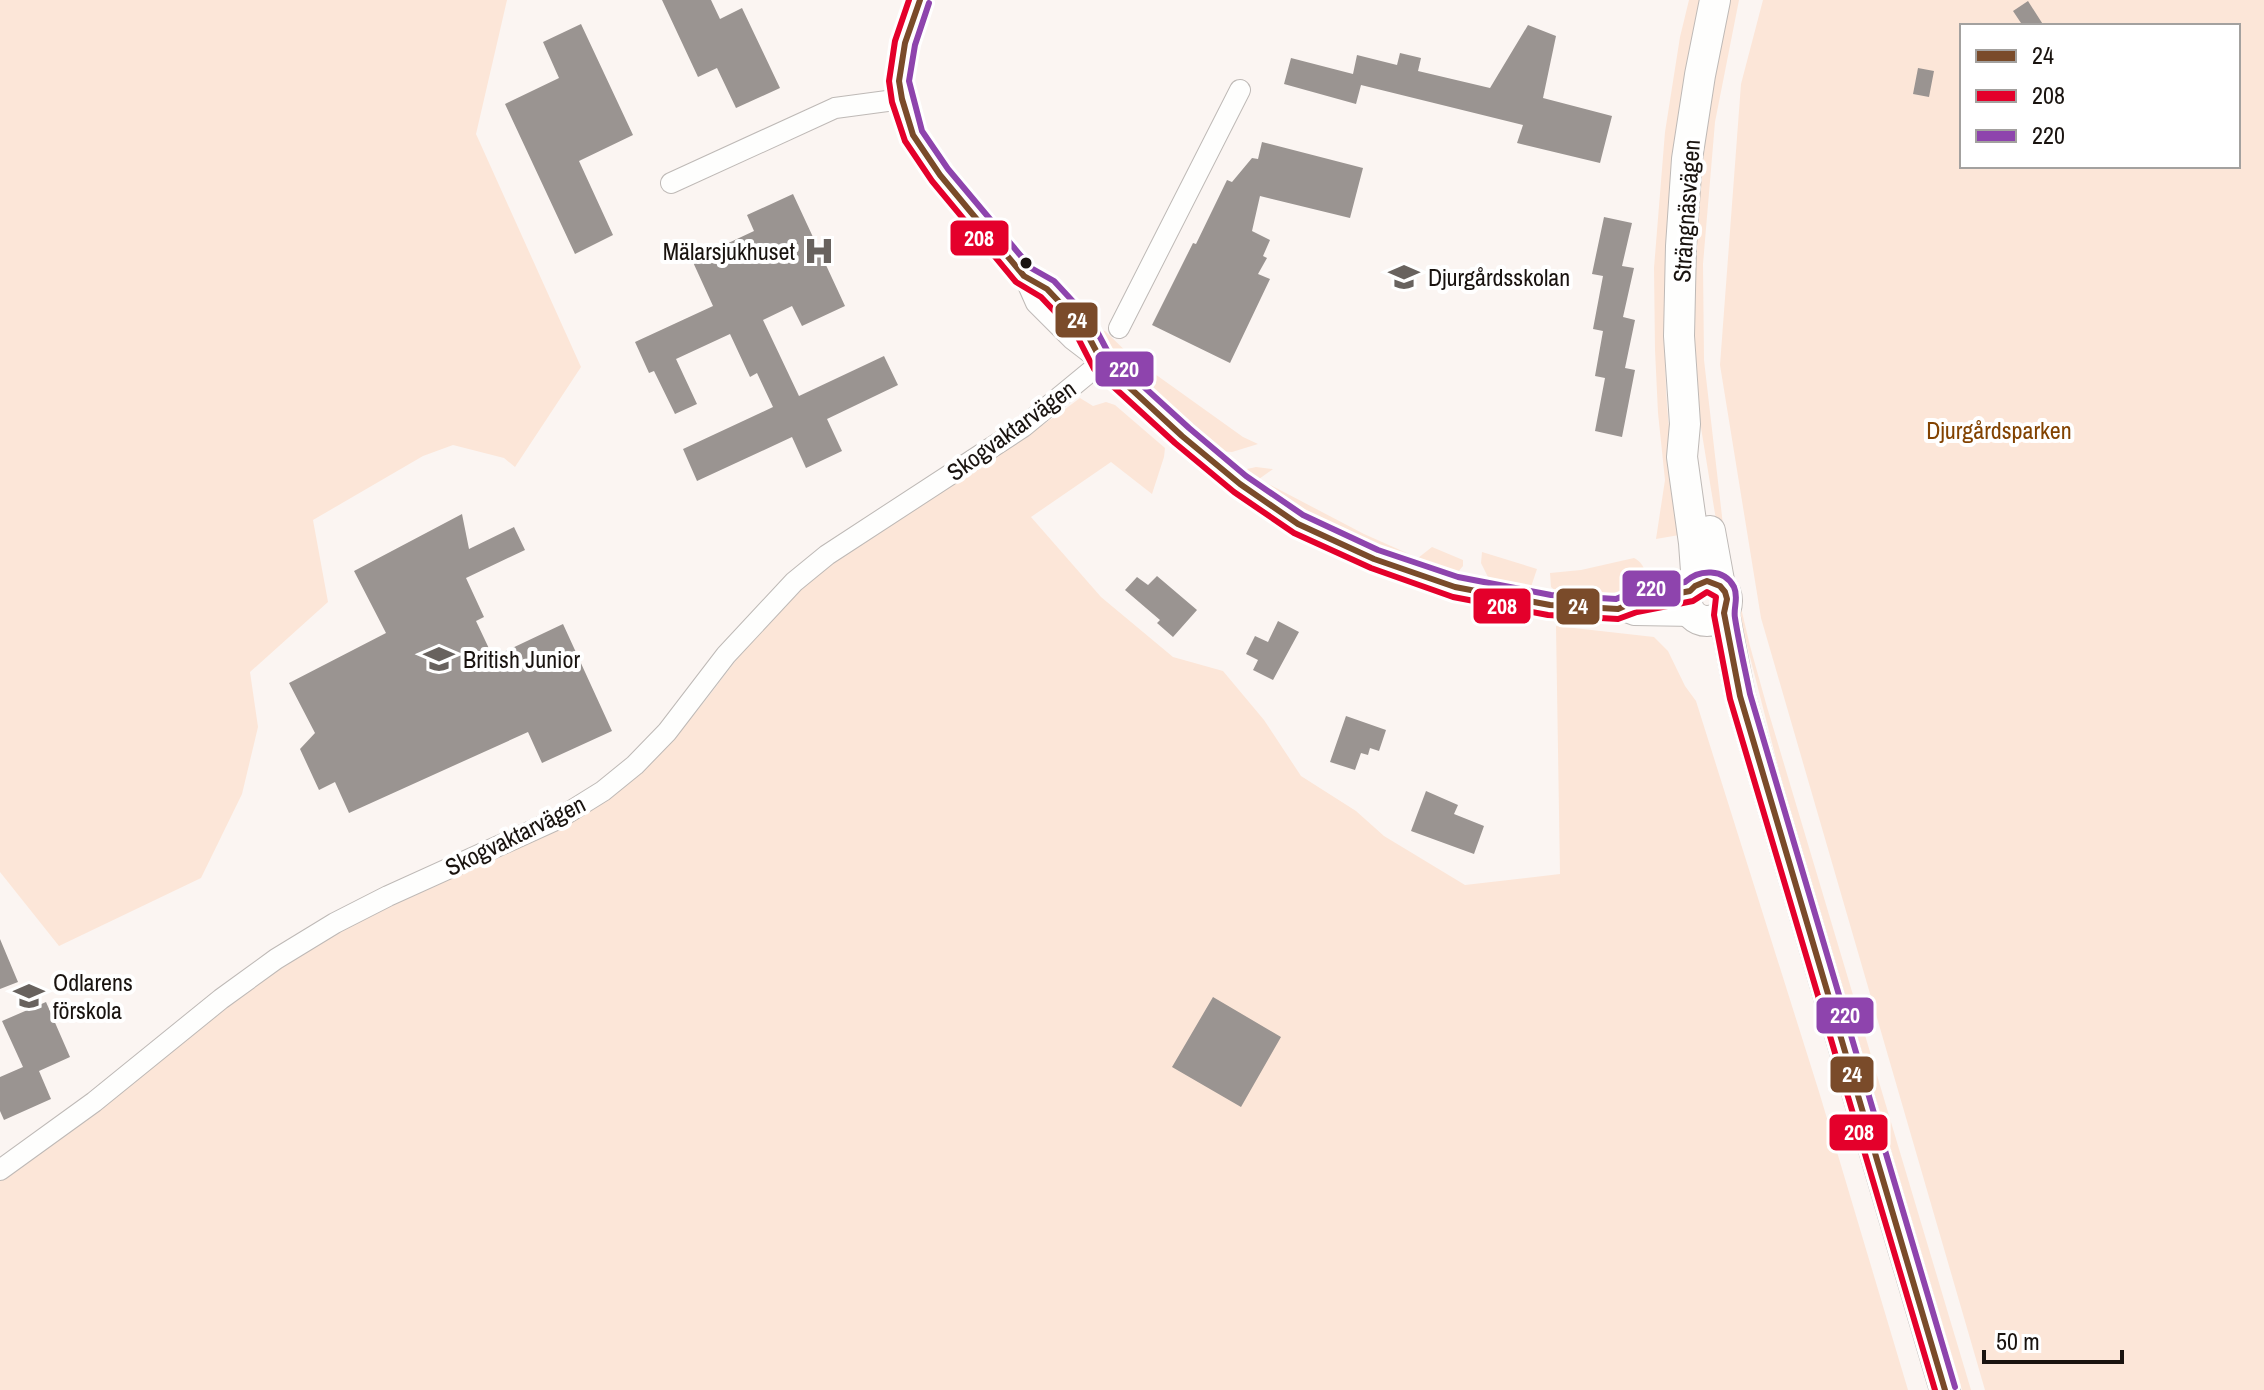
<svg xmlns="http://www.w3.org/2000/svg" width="2264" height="1390" font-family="'Archivo Narrow',sans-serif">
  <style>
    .green { fill: #fce6d8; fill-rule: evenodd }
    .building { fill: #9a9491 }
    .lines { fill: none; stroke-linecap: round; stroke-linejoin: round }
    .minor-casing { stroke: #beb9b6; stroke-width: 22 }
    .secondary-casing { stroke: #beb9b6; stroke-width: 32 }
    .minor { stroke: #fefefd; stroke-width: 20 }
    .secondary { stroke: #fefefd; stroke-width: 30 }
    .bus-1-casing { stroke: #fff; stroke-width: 12 }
    .bus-2-casing { stroke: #fff; stroke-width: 12 }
    .bus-3-casing { stroke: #fff; stroke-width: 12 }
    .bus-1 { stroke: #7a4b2a; stroke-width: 6 }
    .bus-2 { stroke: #e4002b; stroke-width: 6 }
    .bus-3 { stroke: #8e44ad; stroke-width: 6 }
    .bus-dot { fill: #19130f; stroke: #fff; stroke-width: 3 }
    .labels { text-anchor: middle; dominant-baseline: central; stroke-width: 8; stroke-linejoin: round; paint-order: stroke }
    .street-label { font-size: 24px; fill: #19130f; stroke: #fff }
    .poi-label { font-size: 24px; fill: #19130f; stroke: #fff; text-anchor: start }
    .park-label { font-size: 24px; fill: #824200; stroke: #fff }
    .line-badge { stroke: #fff; stroke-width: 3 }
    .badge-label { font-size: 22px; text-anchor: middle; font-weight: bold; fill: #fff }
  </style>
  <rect width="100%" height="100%" fill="#fbf5f2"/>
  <path class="green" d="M 0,0 L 507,0 L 476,134 L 581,367 L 515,467 L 504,458 L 453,445 L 423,456 L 313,520 L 328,602 L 250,672 L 258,727 L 242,794 L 201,878 L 59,946 L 0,872 Z
    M 1689,0 L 1700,0 C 1671,128 1660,257 1666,388 C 1668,437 1678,486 1685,534 L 1656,539 L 1665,480 L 1658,413 L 1655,350 L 1654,268 L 1665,132 L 1680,37 Z
    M 1729,0 L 1739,0 L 1715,122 L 1703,264 L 1704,360 L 1723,525 L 1717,526 L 1696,397 L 1693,264 L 1709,103 Z
    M 1763,0 L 2264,0 L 2264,1390 L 1985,1390 L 1761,618 L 1720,365 L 1741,84 ZM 1962,26 L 2238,26 L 2238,166 L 1962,166 Z
    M 1095,329 L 1105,331 L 1134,359 L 1243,437 L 1258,444 L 1232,452 L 1219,451 L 1131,370 L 1094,331 Z
    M 1080,398 L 1093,406 L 1106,402 L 1115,405 L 1165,448 L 1164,457 L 1152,494 L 1111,462 L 1031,517 L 1101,597 L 1173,657 L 1223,671 L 1264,720 L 1301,776 L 1356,811 L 1384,836 L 1465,885 L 1560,874 L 1556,626 L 1654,637 L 1668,651 L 1685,686 L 1696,701 L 1820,1095 L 1908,1390 L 0,1390 L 0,1181 L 114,1096 L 259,982 L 316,943 L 624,786 C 655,759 682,730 708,697 C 735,662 761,625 794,594 C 818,570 849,553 878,534 C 945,488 1015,447 1080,398 Z
    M 1256,467 L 1273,469 L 1259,479 L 1364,534 L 1418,558 L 1432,547 L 1463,560 L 1463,566 L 1458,572 C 1380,557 1311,521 1247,474 L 1247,469 Z
    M 1721,544 L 1726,544 L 1750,646 L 1767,707 L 1971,1390 L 1962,1390 L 1800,852 Z
    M 1482,552 L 1537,569 L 1531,587 L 1488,577 L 1481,563 Z
    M 1634,558 C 1647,565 1646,576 1647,589 L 1610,593 L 1557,592 L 1551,587 L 1550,573 L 1581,570 Z"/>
  <path class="building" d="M 662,0 L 711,0 L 720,19 L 742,8 L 780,88 L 736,108 L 717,68 L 698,77 Z
    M 2028,1 L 2044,26 L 2023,26 L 2013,11 Z
    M 581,24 L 633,135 L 579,161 L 613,235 L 575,254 L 505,104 L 559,78 L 543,42 Z
    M 1528,25 L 1556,36 L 1543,98 L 1612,116 L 1600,163 L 1517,143 L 1523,125 L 1361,85 L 1356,104 L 1284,84 L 1291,58 L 1353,74 L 1357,55 L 1397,65 L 1400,53 L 1421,58 L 1418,71 L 1490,88 Z
    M 1918,68 L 1934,71 L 1929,97 L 1913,94 Z
    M 1262,142 L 1363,168 L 1350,218 L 1260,196 L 1252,231 L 1270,240 L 1263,256 L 1267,258 L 1258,274 L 1270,279 L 1230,363 L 1152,325 L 1193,243 L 1196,244 L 1227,180 L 1232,182 L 1252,158 L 1258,159 Z
    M 793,194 L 845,306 L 802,326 L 792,306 L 763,320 L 799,396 L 884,356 L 898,385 L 827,419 L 842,451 L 806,468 L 792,437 L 697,481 L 683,449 L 773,407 L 757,373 L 750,377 L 730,334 L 676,359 L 697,404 L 675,414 L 654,371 L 649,373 L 635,342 L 713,306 L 692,260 L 754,231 L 747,215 Z
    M 1604,217 L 1632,223 L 1622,266 L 1634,268 L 1623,317 L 1635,320 L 1625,368 L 1635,370 L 1622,437 L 1595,431 L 1605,378 L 1595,376 L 1603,331 L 1593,329 L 1603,276 L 1592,274 Z
    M 462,514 L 469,549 L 514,527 L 525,550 L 466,578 L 484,617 L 476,621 L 493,657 L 563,624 L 612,731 L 542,763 L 528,732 L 349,813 L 335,782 L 319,790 L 300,749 L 315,733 L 289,683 L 386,633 L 354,571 Z
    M 1157,576 L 1197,610 L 1173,637 L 1157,623 L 1160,620 L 1125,590 L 1137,577 L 1148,585 Z
    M 1278,621 L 1299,632 L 1273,680 L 1253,670 L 1258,660 L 1246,654 L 1255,636 L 1268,642 Z
    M 1346,716 L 1386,730 L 1379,751 L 1370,748 L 1368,755 L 1361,753 L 1355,770 L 1330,762 Z
    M 1426,791 L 1458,805 L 1454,814 L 1484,826 L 1474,854 L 1411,831 Z
    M 0,939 L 18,982 L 0,989 Z
    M 1213,997 L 1281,1037 L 1241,1107 L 1172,1067 Z
    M 46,1002 L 70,1057 L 39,1071 L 51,1099 L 4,1120 L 0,1111 L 0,1077 L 23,1067 L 2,1021 Z"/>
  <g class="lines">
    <g class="minor-casing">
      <path id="minor" d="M 920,0 L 905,43 L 899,81 L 902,99 L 913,135 L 940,175 L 1024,276 L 1036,303 L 1072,339 L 1102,362 L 1182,436 L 1240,484 L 1298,524 L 1374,559 L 1455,587 L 1550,605 L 1618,609 L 1634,615 L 1694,616
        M 671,183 L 835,108 L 902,99
        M 1024,276 L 1047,289 L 1084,328 L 1099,356
        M 1119,328 L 1240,90
        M 1618,609 L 1634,602 L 1690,591
        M 0,1170 L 94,1102 L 221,999 L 276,959 L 335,923 L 388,896 L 558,819 L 603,791 L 635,765 L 667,732 L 726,655 L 794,582 L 827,555 L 1023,427 L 1102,362"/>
    </g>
    <g class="secondary-casing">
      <path id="secondary" d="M 1710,531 L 1720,586
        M1687 601a20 20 0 1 1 40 0a20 20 0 1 1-40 0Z
        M 1695,586 L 1696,571 L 1694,543 L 1682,457 L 1685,424 L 1679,336 L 1681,246 L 1687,159 L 1700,75 L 1715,0
        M 1724,613 L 1740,696 L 1945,1390"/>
    </g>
    <use href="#minor" class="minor"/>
    <use href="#secondary" class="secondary"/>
    <g class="bus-1-casing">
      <path id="bus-1" d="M 920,0 L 905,43 L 899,81 L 902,99 L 913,135 L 940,175 L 1024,276 L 1047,289 L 1084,328 L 1102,362 L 1182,436 L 1240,484 L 1298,524 L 1374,559 L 1455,587 L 1550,605 L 1618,609 L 1634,602 L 1690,591 L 1695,586 L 1707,581 L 1720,586 L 1725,592 L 1727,599 L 1724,613 L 1740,696 L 1945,1390"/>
    </g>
    <g class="bus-2-casing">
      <path id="bus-2" d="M 909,0 L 895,41 L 889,81 L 892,102 L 905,141 L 932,181 L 1016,282 L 1041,297 L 1076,334 L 1094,369 L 1175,443 L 1234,492 L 1294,533 L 1371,568 L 1453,597 L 1548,615 L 1618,619 L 1637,612 L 1693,601 L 1707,592 L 1716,597 L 1714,615 L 1730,699 L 1935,1390"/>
    </g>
    <g class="bus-3-casing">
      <path id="bus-3" d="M 929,3 L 915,45 L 909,81 L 922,131 L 948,169 L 1031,268 L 1054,281 L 1092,322 L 1110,356 L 1189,428 L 1246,476 L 1303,515 L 1378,550 L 1458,577 L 1551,595 L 1616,599 L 1632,592 L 1685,582 C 1699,569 1724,568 1734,587 C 1739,598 1733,608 1735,618 C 1739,644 1745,669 1750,694 L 1955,1387"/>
    </g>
    <use href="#bus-1" class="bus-1"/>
    <use href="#bus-2" class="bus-2"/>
    <use href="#bus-3" class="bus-3"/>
  </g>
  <defs>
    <g id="hospital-bare" transform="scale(2.4)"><path d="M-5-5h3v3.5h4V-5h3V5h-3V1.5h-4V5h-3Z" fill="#68625e" stroke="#fff" stroke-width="2.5" paint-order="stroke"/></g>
    <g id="school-bare" transform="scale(2.4)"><path d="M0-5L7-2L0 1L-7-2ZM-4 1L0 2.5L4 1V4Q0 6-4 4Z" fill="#68625e" stroke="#fff" stroke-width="2.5" paint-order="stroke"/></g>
  </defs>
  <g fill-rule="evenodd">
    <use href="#hospital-bare" x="819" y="251"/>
    <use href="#school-bare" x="1404" y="277"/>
    <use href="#school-bare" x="439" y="659"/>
    <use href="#school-bare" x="29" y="996"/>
  </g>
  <circle class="bus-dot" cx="1026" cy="263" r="7"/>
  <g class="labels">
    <g class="street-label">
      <text transform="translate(1686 211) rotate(-86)">Strängnäsvägen</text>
      <text transform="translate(1011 430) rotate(-36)">Skogvaktarvägen</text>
      <text transform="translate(515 835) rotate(-26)">Skogvaktarvägen</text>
    </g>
    <g class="poi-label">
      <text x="795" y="251" text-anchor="end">Mälarsjukhuset</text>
      <text x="1428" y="277">Djurgårdsskolan</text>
      <text x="463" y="659">British Junior</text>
      <text x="53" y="982">Odlarens<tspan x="53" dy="28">förskola</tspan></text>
    </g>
    <g class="park-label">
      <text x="1999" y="430">Djurgårdsparken</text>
    </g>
  </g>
  <g class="line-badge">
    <rect x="949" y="219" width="61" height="38" rx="8" fill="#e4002b"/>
    <rect x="1054" y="301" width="45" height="38" rx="8" fill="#7a4b2a"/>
    <rect x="1094" y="350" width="61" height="38" rx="8" fill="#8e44ad"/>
    <rect x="1621" y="569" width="61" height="39" rx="8" fill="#8e44ad"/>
    <rect x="1472" y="587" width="60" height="38" rx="8" fill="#e4002b"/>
    <rect x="1555" y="587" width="46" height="39" rx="8" fill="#7a4b2a"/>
    <rect x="1815" y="996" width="60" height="39" rx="8" fill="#8e44ad"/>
    <rect x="1829" y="1055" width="46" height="39" rx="8" fill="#7a4b2a"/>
    <rect x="1828" y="1113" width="61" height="39" rx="8" fill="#e4002b"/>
  </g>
  <g class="badge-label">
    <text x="979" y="246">208</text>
    <text x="1077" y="328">24</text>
    <text x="1124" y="377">220</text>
    <text x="1651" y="596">220</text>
    <text x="1502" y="614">208</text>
    <text x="1578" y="614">24</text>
    <text x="1845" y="1023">220</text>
    <text x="1852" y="1082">24</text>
    <text x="1859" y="1140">208</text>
  </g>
  <rect x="1960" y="24" width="280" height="144" fill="#ffffff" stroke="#a3a19f" stroke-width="2"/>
  <rect x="1976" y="50" width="40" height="12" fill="#7a4b2a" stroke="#a3a19f" stroke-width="2"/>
  <text x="2032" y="64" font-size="24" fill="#19130f">24</text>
  <rect x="1976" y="90" width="40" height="12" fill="#e4002b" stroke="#a3a19f" stroke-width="2"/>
  <text x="2032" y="104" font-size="24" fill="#19130f">208</text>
  <rect x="1976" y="130" width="40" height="12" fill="#8e44ad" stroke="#a3a19f" stroke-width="2"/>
  <text x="2032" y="144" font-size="24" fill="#19130f">220</text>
  <path d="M1984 1350v12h138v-12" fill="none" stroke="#19130f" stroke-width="4"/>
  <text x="1996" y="1350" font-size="24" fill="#19130f" stroke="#ffffff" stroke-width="6" paint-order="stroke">50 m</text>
</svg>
